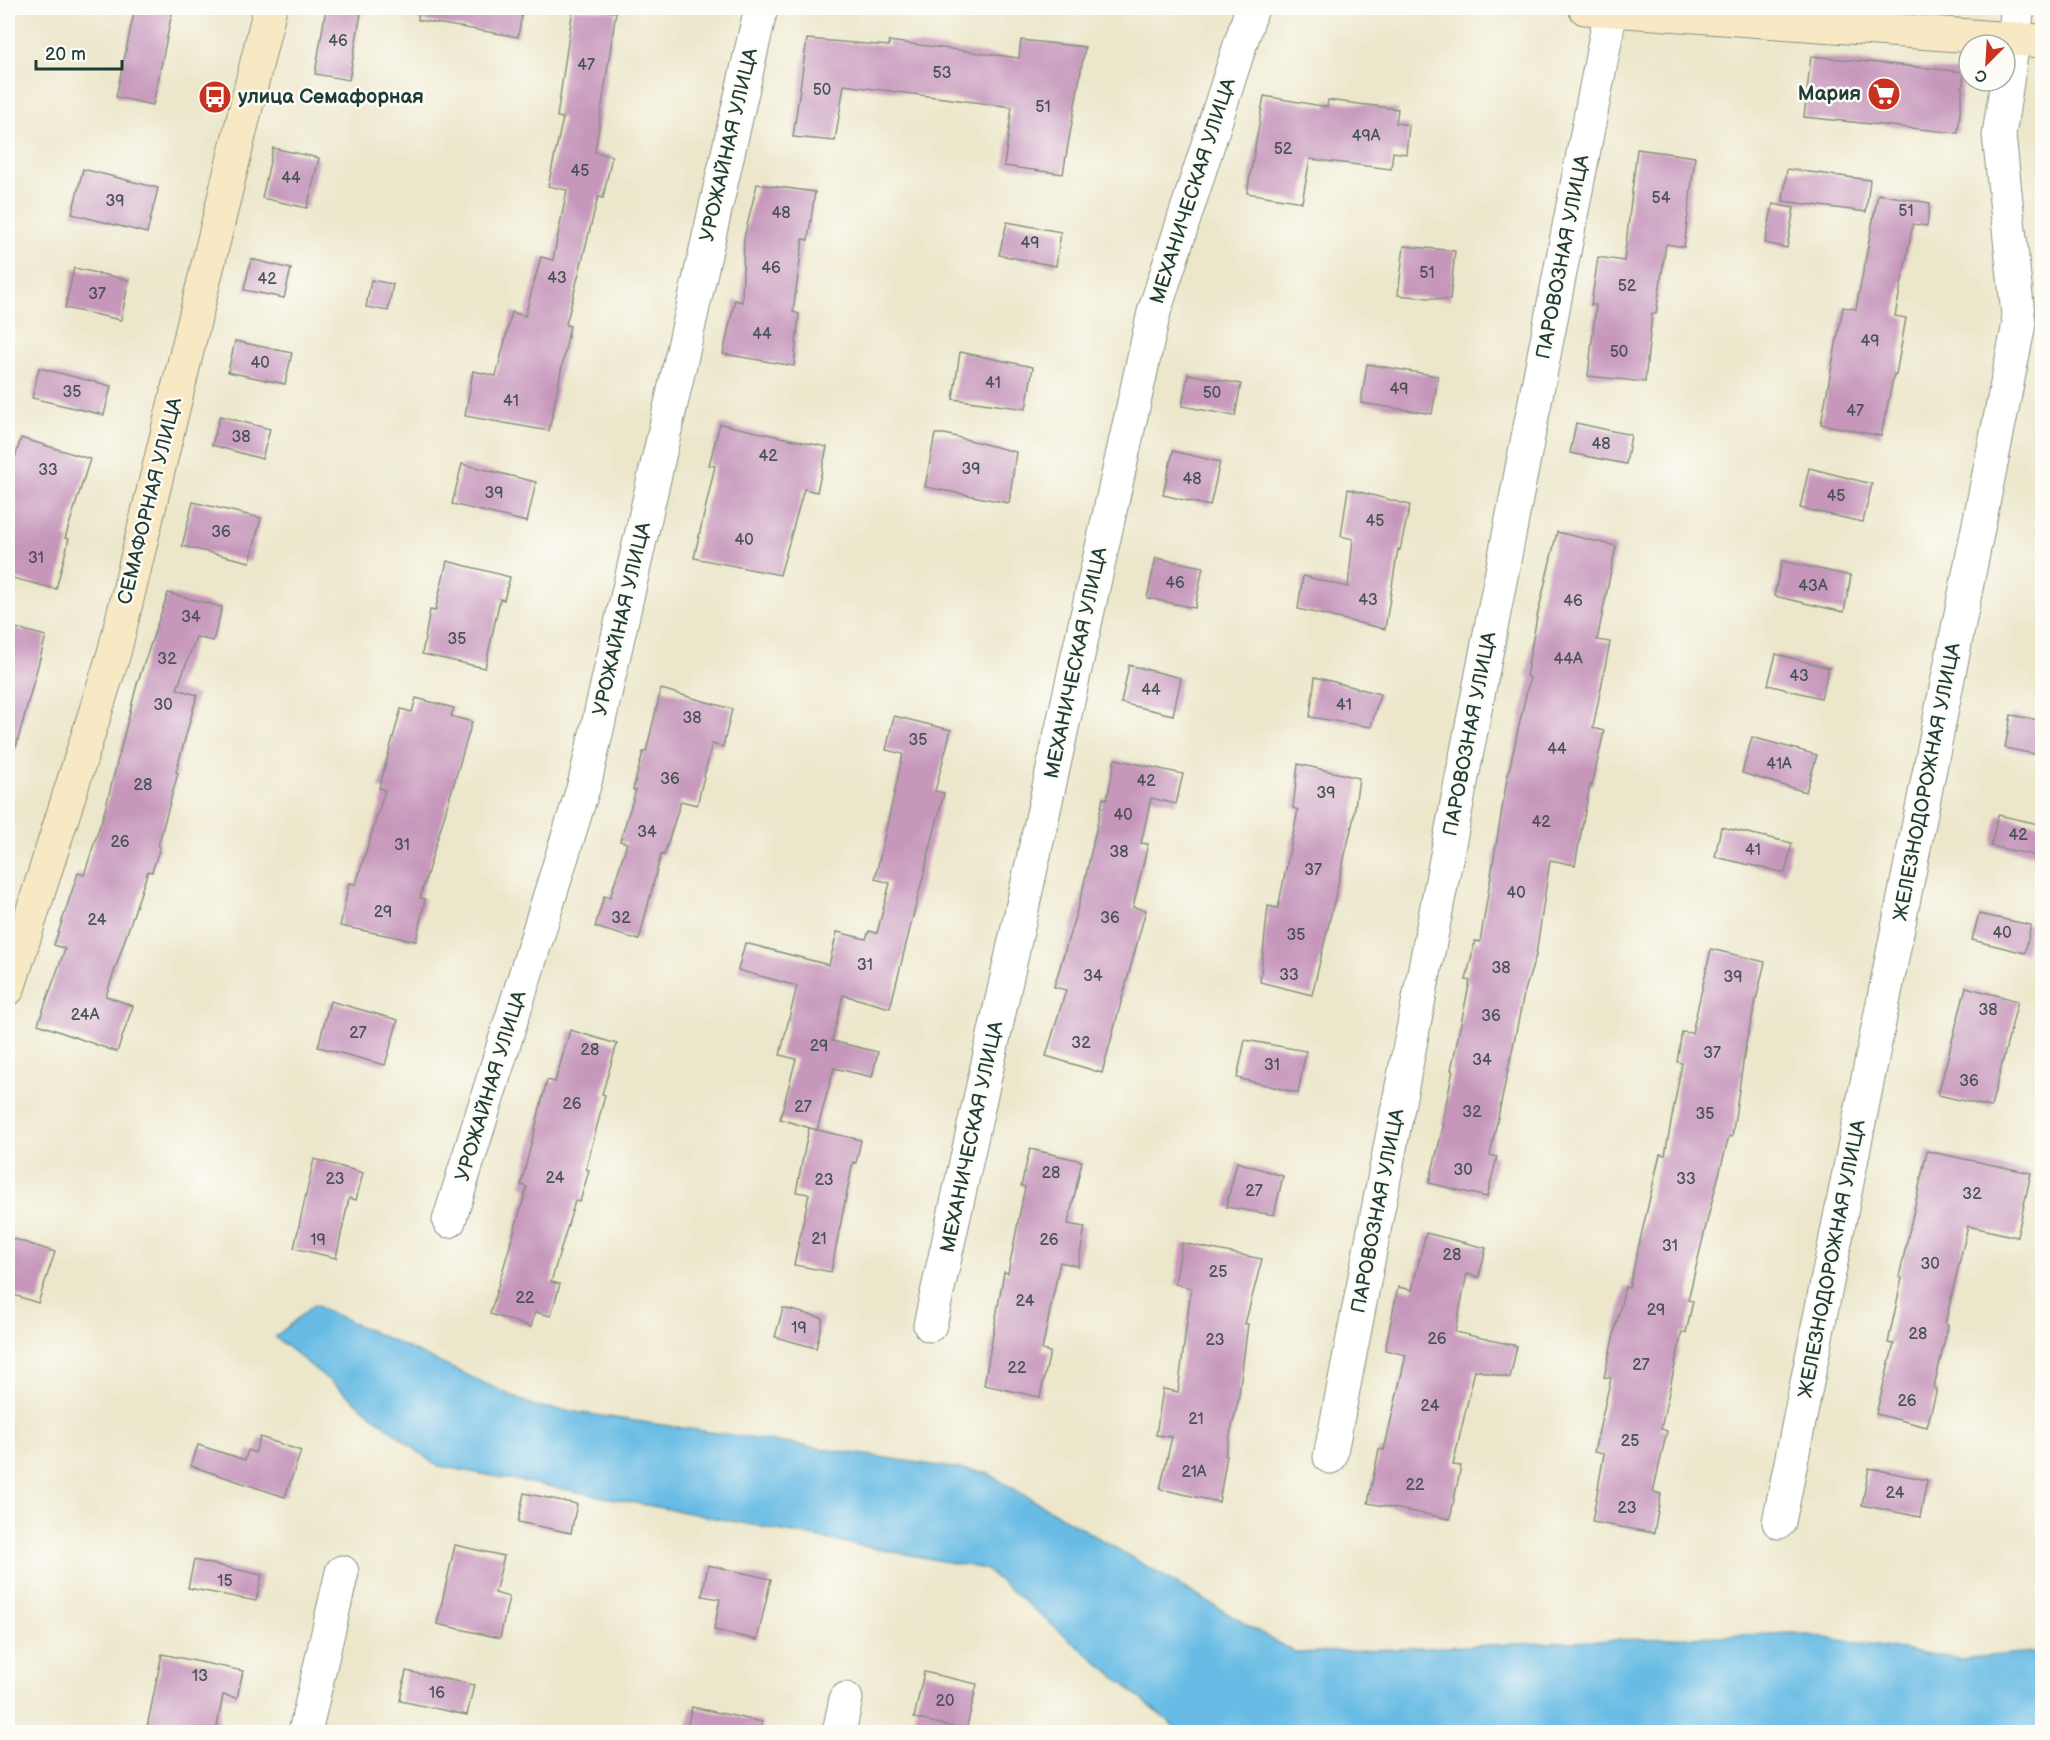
<svg xmlns="http://www.w3.org/2000/svg" width="2050" height="1740" font-family="'Balsamiq Sans',sans-serif">
  <style>
    .water { fill: #68bbe4; stroke: #447c8c; stroke-width: 1.5 }
    .building { fill: #c696bb }
    .lines { fill: none; stroke-linecap: round; stroke-linejoin: round }
    .street-casing { stroke: #869280; stroke-width: 35 }
    .secondary-casing { stroke: #869280; stroke-width: 35 }
    .street { stroke: #fff; stroke-width: 33 }
    .secondary { stroke: #f8e8c3; stroke-width: 33 }
    .labels { text-anchor: middle; dominant-baseline: central; stroke-width: 5; stroke-linejoin: round; paint-order: stroke }
    .number-label { font-size: 16px; fill: #495356 }
    .poi-label { font-size: 20px; font-weight: bold; fill: #1f3d34; stroke: #fdfcf7; text-anchor: end }
    .street-label { font-size: 20px; fill: #1f3d34; stroke: #fdfcf7 }
  </style>
  <rect width="100%" height="100%" fill="#fdfcf7"/>
  <filter id="ink" filterUnits="userSpaceOnUse"><feTurbulence type="fractalNoise" baseFrequency=".0167" numOctaves="2"/><feDisplacementMap in="SourceGraphic" scale="12" xChannelSelector="R" yChannelSelector="G"/><feConvolveMatrix kernelMatrix="1 2 1 2 8 2 1 2 1" color-interpolation-filters="sRGB"/></filter>
  <filter id="wash" filterUnits="userSpaceOnUse"><feTurbulence type="fractalNoise" baseFrequency=".008" numOctaves="4" result="noise"/><feDisplacementMap in="SourceGraphic" scale="24" xChannelSelector="R" yChannelSelector="G"/><feGaussianBlur stdDeviation="1.35" result="paint"/><feColorMatrix in="noise" values="0 0 0 0 0 0 0 0 0 0 0 0 0 0 0 0 0 1.4 0 .05"/><feComposite in="paint" operator="in"/></filter>
  <g filter="url(#wash)">
    <rect width="100%" height="100%" fill="#ece7cb"/>
    <path class="water" d="M 314,1305 L 534,1406 L 987,1473 L 1295,1653 L 1794,1633 L 1960,1659 L 2042,1651 L 2042,1732 L 1181,1732 L 985,1569 L 435,1465 L 275,1337 Z"/>
    <g id="blocks">
      <path class="building" d="M 135,8 L 173,8 L 153,105 L 116,97 Z
        M 326,8 L 362,8 L 349,80 L 315,74 Z
        M 419,8 L 523,8 L 518,37 L 418,20 Z
        M 573,8 L 616,12 L 595,152 L 612,156 L 603,198 L 598,197 L 566,325 L 570,326 L 549,431 L 465,416 L 473,371 L 496,376 L 512,312 L 525,316 L 541,257 L 553,260 L 567,190 L 548,186 L 563,118 L 557,117 Z
        M 807,39 L 889,46 L 889,41 L 1019,58 L 1021,40 L 1085,47 L 1063,174 L 1004,166 L 1012,107 L 844,85 L 835,141 L 793,137 Z
        M 1811,56 L 1964,72 L 1958,133 L 1804,117 Z
        M 1264,96 L 1327,107 L 1328,100 L 1398,109 L 1396,123 L 1409,125 L 1406,154 L 1393,152 L 1391,169 L 1310,159 L 1302,202 L 1247,193 Z
        M 273,148 L 319,158 L 307,208 L 262,198 Z
        M 1637,149 L 1695,157 L 1684,247 L 1666,244 L 1656,314 L 1652,314 L 1645,382 L 1588,376 L 1596,305 L 1591,305 L 1598,257 L 1624,261 Z
        M 83,169 L 158,188 L 147,233 L 72,214 Z
        M 1787,169 L 1870,180 L 1866,212 L 1783,201 Z
        M 757,184 L 815,192 L 808,240 L 803,239 L 793,312 L 799,314 L 794,366 L 723,354 L 735,300 L 742,302 L 744,238 Z
        M 1878,194 L 1930,203 L 1927,226 L 1913,224 L 1895,316 L 1906,318 L 1896,375 L 1894,374 L 1881,436 L 1821,424 L 1843,307 L 1856,309 Z
        M 1773,204 L 1794,208 L 1787,248 L 1765,243 Z
        M 1007,222 L 1061,232 L 1056,266 L 999,255 Z
        M 1404,246 L 1455,251 L 1450,300 L 1398,295 Z
        M 251,259 L 291,269 L 284,298 L 244,290 Z
        M 74,268 L 129,280 L 121,320 L 65,308 Z
        M 371,280 L 393,284 L 388,311 L 366,307 Z
        M 235,341 L 292,353 L 285,384 L 228,372 Z
        M 960,352 L 1033,367 L 1026,409 L 953,399 Z
        M 1367,364 L 1438,376 L 1432,414 L 1361,403 Z
        M 39,368 L 111,386 L 104,415 L 32,398 Z
        M 1188,374 L 1241,384 L 1235,416 L 1182,406 Z
        M 220,416 L 270,429 L 262,459 L 212,445 Z
        M 1576,423 L 1631,435 L 1626,464 L 1570,453 Z
        M 720,424 L 827,447 L 817,492 L 804,489 L 780,575 L 694,558 L 715,466 L 709,465 Z
        M 935,434 L 945,434 L 1016,452 L 1009,503 L 925,487 Z
        M 21,438 L 90,459 L 65,538 L 69,539 L 56,589 L 8,577 L 8,481 Z
        M 1173,451 L 1220,462 L 1210,506 L 1163,495 Z
        M 462,464 L 536,482 L 527,522 L 452,504 Z
        M 1809,468 L 1872,484 L 1863,522 L 1800,508 Z
        M 1348,489 L 1410,505 L 1400,550 L 1398,549 L 1385,629 L 1298,609 L 1303,576 L 1348,587 L 1353,539 L 1341,536 Z
        M 193,502 L 261,518 L 250,562 L 182,546 Z
        M 1557,532 L 1616,546 L 1597,640 L 1610,642 L 1593,728 L 1604,731 L 1592,786 L 1590,785 L 1575,865 L 1550,860 L 1536,955 L 1524,994 L 1490,1155 L 1497,1157 L 1487,1197 L 1429,1183 L 1444,1124 L 1442,1124 L 1453,1070 L 1451,1070 L 1470,981 L 1466,980 L 1475,941 L 1480,942 L 1507,779 L 1530,677 L 1526,676 L 1537,617 Z
        M 1156,558 L 1203,567 L 1195,608 L 1147,598 Z
        M 447,561 L 510,577 L 504,600 L 500,599 L 485,668 L 422,654 L 430,610 L 435,611 Z
        M 1782,561 L 1851,576 L 1844,612 L 1774,596 Z
        M 168,593 L 222,607 L 213,641 L 196,637 L 177,689 L 197,695 L 176,772 L 178,773 L 158,846 L 160,847 L 152,872 L 148,871 L 106,996 L 133,1006 L 117,1052 L 38,1024 L 65,949 L 54,945 L 78,873 L 84,875 L 105,810 L 137,684 Z
        M 8,626 L 46,636 L 16,747 L 8,746 Z
        M 1776,654 L 1829,668 L 1821,698 L 1768,685 Z
        M 1129,665 L 1181,678 L 1173,715 L 1121,703 Z
        M 1315,677 L 1380,694 L 1371,727 L 1310,717 Z
        M 661,689 L 732,709 L 723,747 L 712,744 L 697,805 L 681,801 L 664,855 L 661,854 L 639,940 L 595,927 L 604,896 L 610,898 L 627,843 L 620,841 L 636,790 L 633,790 L 643,752 L 646,752 Z
        M 416,698 L 454,708 L 451,716 L 472,722 L 420,898 L 425,899 L 416,941 L 340,926 L 349,883 L 356,884 L 385,790 L 379,788 L 401,709 L 412,712 Z
        M 2011,715 L 2043,721 L 2043,756 L 2005,748 Z
        M 894,716 L 951,730 L 935,791 L 944,793 L 890,1008 L 843,995 L 832,1041 L 878,1052 L 872,1077 L 834,1068 L 817,1130 L 780,1119 L 796,1059 L 780,1055 L 797,986 L 738,970 L 745,943 L 829,965 L 837,932 L 866,939 L 869,931 L 877,933 L 890,883 L 875,879 L 903,754 L 886,750 Z
        M 1752,737 L 1817,755 L 1806,792 L 1742,773 Z
        M 1115,759 L 1183,774 L 1176,804 L 1151,798 L 1141,843 L 1148,844 L 1133,907 L 1146,910 L 1102,1073 L 1046,1056 L 1066,990 L 1054,987 L 1082,893 L 1103,798 L 1107,799 Z
        M 1298,764 L 1359,778 L 1353,821 L 1312,995 L 1260,982 L 1268,906 L 1278,908 L 1298,810 L 1293,808 Z
        M 1998,815 L 2043,825 L 2043,857 L 1991,846 Z
        M 1721,827 L 1792,843 L 1785,873 L 1715,857 Z
        M 1979,914 L 2031,925 L 2025,953 L 1972,940 Z
        M 1711,949 L 1765,962 L 1746,1043 L 1732,1137 L 1729,1136 L 1711,1205 L 1688,1300 L 1693,1301 L 1686,1333 L 1682,1332 L 1661,1429 L 1667,1431 L 1653,1492 L 1661,1494 L 1654,1533 L 1592,1522 L 1604,1454 L 1594,1452 L 1611,1378 L 1604,1377 L 1625,1287 L 1629,1288 L 1660,1154 L 1665,1155 L 1682,1063 L 1677,1062 L 1682,1032 L 1692,1033 Z
        M 1966,987 L 2018,1001 L 1991,1107 L 1938,1095 Z
        M 330,1001 L 398,1020 L 385,1065 L 318,1047 Z
        M 570,1030 L 617,1044 L 602,1094 L 605,1095 L 586,1169 L 589,1170 L 580,1202 L 575,1201 L 551,1282 L 560,1284 L 551,1316 L 535,1312 L 531,1327 L 490,1314 L 527,1187 L 521,1185 L 547,1080 L 555,1082 Z
        M 1245,1040 L 1306,1051 L 1298,1093 L 1237,1078 Z
        M 809,1128 L 861,1140 L 856,1163 L 853,1162 L 831,1272 L 794,1265 L 809,1194 L 796,1192 Z
        M 1030,1149 L 1082,1161 L 1068,1224 L 1085,1227 L 1078,1266 L 1060,1262 L 1042,1350 L 1050,1352 L 1040,1397 L 984,1385 L 1004,1272 L 1008,1273 L 1025,1187 L 1021,1186 Z
        M 1927,1151 L 2031,1173 L 2017,1237 L 1968,1226 L 1945,1324 L 1948,1325 L 1934,1388 L 1937,1389 L 1927,1427 L 1876,1414 L 1894,1344 L 1888,1343 L 1902,1278 L 1899,1277 Z
        M 314,1159 L 363,1173 L 356,1200 L 349,1198 L 336,1258 L 294,1248 Z
        M 1237,1162 L 1283,1176 L 1274,1215 L 1226,1207 Z
        M 1426,1233 L 1486,1248 L 1479,1277 L 1467,1274 L 1455,1332 L 1517,1346 L 1510,1378 L 1475,1370 L 1453,1465 L 1461,1466 L 1450,1519 L 1368,1503 L 1379,1449 L 1384,1450 L 1406,1355 L 1385,1350 L 1398,1287 L 1412,1290 Z
        M 8,1237 L 55,1252 L 38,1303 L 8,1293 Z
        M 1182,1243 L 1262,1259 L 1245,1324 L 1248,1324 L 1238,1402 L 1225,1455 L 1227,1456 L 1219,1502 L 1160,1489 L 1172,1437 L 1156,1435 L 1163,1389 L 1178,1392 L 1191,1288 L 1175,1284 Z
        M 783,1308 L 823,1318 L 816,1348 L 775,1337 Z
        M 260,1437 L 301,1451 L 285,1497 L 191,1466 L 198,1445 L 245,1460 L 248,1450 L 255,1453 Z
        M 1869,1468 L 1927,1480 L 1920,1517 L 1862,1505 Z
        M 524,1493 L 577,1504 L 571,1533 L 518,1522 Z
        M 455,1545 L 504,1556 L 495,1593 L 509,1597 L 500,1638 L 437,1624 Z
        M 194,1560 L 262,1575 L 256,1601 L 188,1588 Z
        M 708,1565 L 771,1579 L 757,1640 L 714,1630 L 720,1599 L 702,1596 Z
        M 162,1654 L 243,1671 L 237,1698 L 223,1695 L 216,1732 L 146,1732 Z
        M 406,1671 L 474,1685 L 467,1715 L 400,1701 Z
        M 924,1672 L 977,1684 L 966,1730 L 914,1718 Z
        M 692,1707 L 762,1722 L 761,1732 L 686,1732 Z"/>
    </g>
  </g>
  <g filter="url(#ink)">
    <use href="#blocks" fill-opacity="0" stroke="#869280" stroke-width="1.5"/>
    <g class="lines">
      <g class="street-casing">
        <path id="street" d="M 449,1221 L 585,782 L 761,8
          M 930,1325 L 1154,312 L 1252,8
          M 1330,1457 L 1611,10
          M 1779,1522 L 2019,324 L 1999,135 L 2018,8
          M 305,1732 L 342,1572
          M 839,1732 L 846,1699"/>
      </g>
      <g class="secondary-casing">
        <path id="secondary" d="M 1585,8 L 2042,41
          M 8,989 L 114,653 L 270,8"/>
      </g>
      <use href="#street" class="street"/>
      <use href="#secondary" class="secondary"/>
    </g>
  </g>
  <defs>
    <g id="supermarket-disc" transform="scale(1.725)"><circle r="9.5" fill="#c8321e" stroke="#fdfcf7"/><path d="M-6-5.5h2.5l.6 2H6L4.5 2H-2.5L-4.4-4H-6ZM-1.5 3.2a1.3 1.3 0 1 0 .1 0ZM3 3.2a1.3 1.3 0 1 0 .1 0Z" fill="#fff"/></g>
    <g id="bus-disc" transform="scale(1.725)"><circle r="9.5" fill="#c8321e" stroke="#fdfcf7"/><path d="M-5-6H5V4H4V6H2V4H-2V6H-4V4H-5ZM-3.5-4V0h7V-4ZM-3.5 1.2v1.5H-2V1.2ZM2 1.2v1.5H3.5V1.2Z" fill="#fff"/></g>
  </defs>
  <g fill-rule="evenodd">
    <use href="#supermarket-disc" x="1884" y="94"/>
    <use href="#bus-disc" x="215" y="97"/>
  </g>
  <g class="labels">
    <g class="number-label">
      <text x="338" y="41">46</text>
      <text x="586" y="65">47</text>
      <text x="942" y="73">53</text>
      <text x="822" y="90">50</text>
      <text x="1043" y="107">51</text>
      <text x="1366" y="136">49А</text>
      <text x="1283" y="149">52</text>
      <text x="580" y="171">45</text>
      <text x="291" y="178">44</text>
      <text x="1661" y="198">54</text>
      <text x="115" y="201">39</text>
      <text x="1906" y="211">51</text>
      <text x="781" y="213">48</text>
      <text x="1030" y="243">49</text>
      <text x="771" y="268">46</text>
      <text x="1427" y="273">51</text>
      <text x="557" y="278">43</text>
      <text x="267" y="279">42</text>
      <text x="1627" y="286">52</text>
      <text x="97" y="294">37</text>
      <text x="762" y="334">44</text>
      <text x="1870" y="341">49</text>
      <text x="1619" y="352">50</text>
      <text x="260" y="363">40</text>
      <text x="993" y="383">41</text>
      <text x="1399" y="389">49</text>
      <text x="72" y="392">35</text>
      <text x="1212" y="393">50</text>
      <text x="511" y="401">41</text>
      <text x="1855" y="411">47</text>
      <text x="241" y="437">38</text>
      <text x="1601" y="444">48</text>
      <text x="768" y="456">42</text>
      <text x="971" y="469">39</text>
      <text x="48" y="470">33</text>
      <text x="1192" y="479">48</text>
      <text x="494" y="493">39</text>
      <text x="1836" y="496">45</text>
      <text x="1375" y="521">45</text>
      <text x="221" y="532">36</text>
      <text x="744" y="540">40</text>
      <text x="36" y="558">31</text>
      <text x="1175" y="583">46</text>
      <text x="1813" y="586">43А</text>
      <text x="1368" y="600">43</text>
      <text x="1573" y="601">46</text>
      <text x="191" y="617">34</text>
      <text x="457" y="639">35</text>
      <text x="167" y="659">32</text>
      <text x="1568" y="659">44А</text>
      <text x="1799" y="676">43</text>
      <text x="1151" y="690">44</text>
      <text x="163" y="705">30</text>
      <text x="1344" y="705">41</text>
      <text x="692" y="718">38</text>
      <text x="918" y="740">35</text>
      <text x="1557" y="749">44</text>
      <text x="1779" y="764">41А</text>
      <text x="670" y="779">36</text>
      <text x="1146" y="781">42</text>
      <text x="143" y="785">28</text>
      <text x="1326" y="793">39</text>
      <text x="1123" y="815">40</text>
      <text x="1541" y="822">42</text>
      <text x="647" y="832">34</text>
      <text x="2018" y="835">42</text>
      <text x="120" y="842">26</text>
      <text x="402" y="845">31</text>
      <text x="1753" y="850">41</text>
      <text x="1119" y="852">38</text>
      <text x="1313" y="870">37</text>
      <text x="1516" y="893">40</text>
      <text x="383" y="912">29</text>
      <text x="621" y="918">32</text>
      <text x="1110" y="918">36</text>
      <text x="97" y="920">24</text>
      <text x="2002" y="933">40</text>
      <text x="1296" y="935">35</text>
      <text x="865" y="965">31</text>
      <text x="1501" y="968">38</text>
      <text x="1289" y="975">33</text>
      <text x="1093" y="976">34</text>
      <text x="1733" y="977">39</text>
      <text x="1988" y="1010">38</text>
      <text x="85" y="1015">24А</text>
      <text x="1491" y="1016">36</text>
      <text x="358" y="1033">27</text>
      <text x="1081" y="1043">32</text>
      <text x="819" y="1046">29</text>
      <text x="590" y="1050">28</text>
      <text x="1712" y="1053">37</text>
      <text x="1482" y="1060">34</text>
      <text x="1272" y="1065">31</text>
      <text x="1969" y="1081">36</text>
      <text x="572" y="1104">26</text>
      <text x="803" y="1107">27</text>
      <text x="1472" y="1112">32</text>
      <text x="1705" y="1114">35</text>
      <text x="1463" y="1170">30</text>
      <text x="1051" y="1173">28</text>
      <text x="555" y="1178">24</text>
      <text x="335" y="1179">23</text>
      <text x="1686" y="1179">33</text>
      <text x="824" y="1180">23</text>
      <text x="1254" y="1191">27</text>
      <text x="1972" y="1194">32</text>
      <text x="819" y="1239">21</text>
      <text x="318" y="1240">19</text>
      <text x="1049" y="1240">26</text>
      <text x="1670" y="1246">31</text>
      <text x="1452" y="1255">28</text>
      <text x="1930" y="1264">30</text>
      <text x="1218" y="1272">25</text>
      <text x="525" y="1298">22</text>
      <text x="1025" y="1301">24</text>
      <text x="1656" y="1310">29</text>
      <text x="799" y="1328">19</text>
      <text x="1918" y="1334">28</text>
      <text x="1437" y="1339">26</text>
      <text x="1215" y="1340">23</text>
      <text x="1641" y="1365">27</text>
      <text x="1017" y="1368">22</text>
      <text x="1907" y="1401">26</text>
      <text x="1430" y="1406">24</text>
      <text x="1196" y="1419">21</text>
      <text x="1630" y="1441">25</text>
      <text x="1194" y="1472">21А</text>
      <text x="1415" y="1485">22</text>
      <text x="1895" y="1493">24</text>
      <text x="1627" y="1508">23</text>
      <text x="225" y="1581">15</text>
      <text x="200" y="1676">13</text>
      <text x="437" y="1693">16</text>
      <text x="945" y="1701">20</text>
    </g>
    <g class="poi-label">
      <text x="1861" y="94">Мария</text>
      <text x="238" y="97" text-anchor="start">улица Семафорная</text>
    </g>
    <g class="street-label">
      <text transform="translate(729 145) rotate(-77)">УРОЖАЙНАЯ УЛИЦА</text>
      <text transform="translate(1193 191) rotate(-72)">МЕХАНИЧЕСКАЯ УЛИЦА</text>
      <text transform="translate(1563 257) rotate(-79)">ПАРОВОЗНАЯ УЛИЦА</text>
      <text transform="translate(150 501) rotate(-76)">СЕМАФОРНАЯ УЛИЦА</text>
      <text transform="translate(622 619) rotate(-77)">УРОЖАЙНАЯ УЛИЦА</text>
      <text transform="translate(1076 663) rotate(-78)">МЕХАНИЧЕСКАЯ УЛИЦА</text>
      <text transform="translate(1470 734) rotate(-79)">ПАРОВОЗНАЯ УЛИЦА</text>
      <text transform="translate(1927 782) rotate(-79)">ЖЕЛЕЗНОДОРОЖНАЯ УЛИЦА</text>
      <text transform="translate(491 1086) rotate(-73)">УРОЖАЙНАЯ УЛИЦА</text>
      <text transform="translate(972 1137) rotate(-78)">МЕХАНИЧЕСКАЯ УЛИЦА</text>
      <text transform="translate(1378 1211) rotate(-79)">ПАРОВОЗНАЯ УЛИЦА</text>
      <text transform="translate(1832 1259) rotate(-79)">ЖЕЛЕЗНОДОРОЖНАЯ УЛИЦА</text>
    </g>
  </g>
  <rect width="2050" height="1740" fill="none" stroke="#fdfcf7" stroke-width="30"/>
  <g transform="translate(1987 63) rotate(204)"><circle r="28" fill="#fdfcf7" stroke="#a4b0a9" stroke-width="1.5"/>
  <path d="M0-4.5L10 22L0 15L-10 22Z" fill="#c8321e"/>
  <text y="-9" font-size="16" font-weight="bold" text-anchor="middle" fill="#1f3d34">С</text>
  </g>
  <path d="M36 60v9h86v-9" fill="none" stroke="#1f3d34" stroke-width="3"/>
  <text x="45" y="60" font-size="18" fill="#1f3d34" stroke="#fdfcf7" stroke-width="4.5" paint-order="stroke">20 m</text>
</svg>
